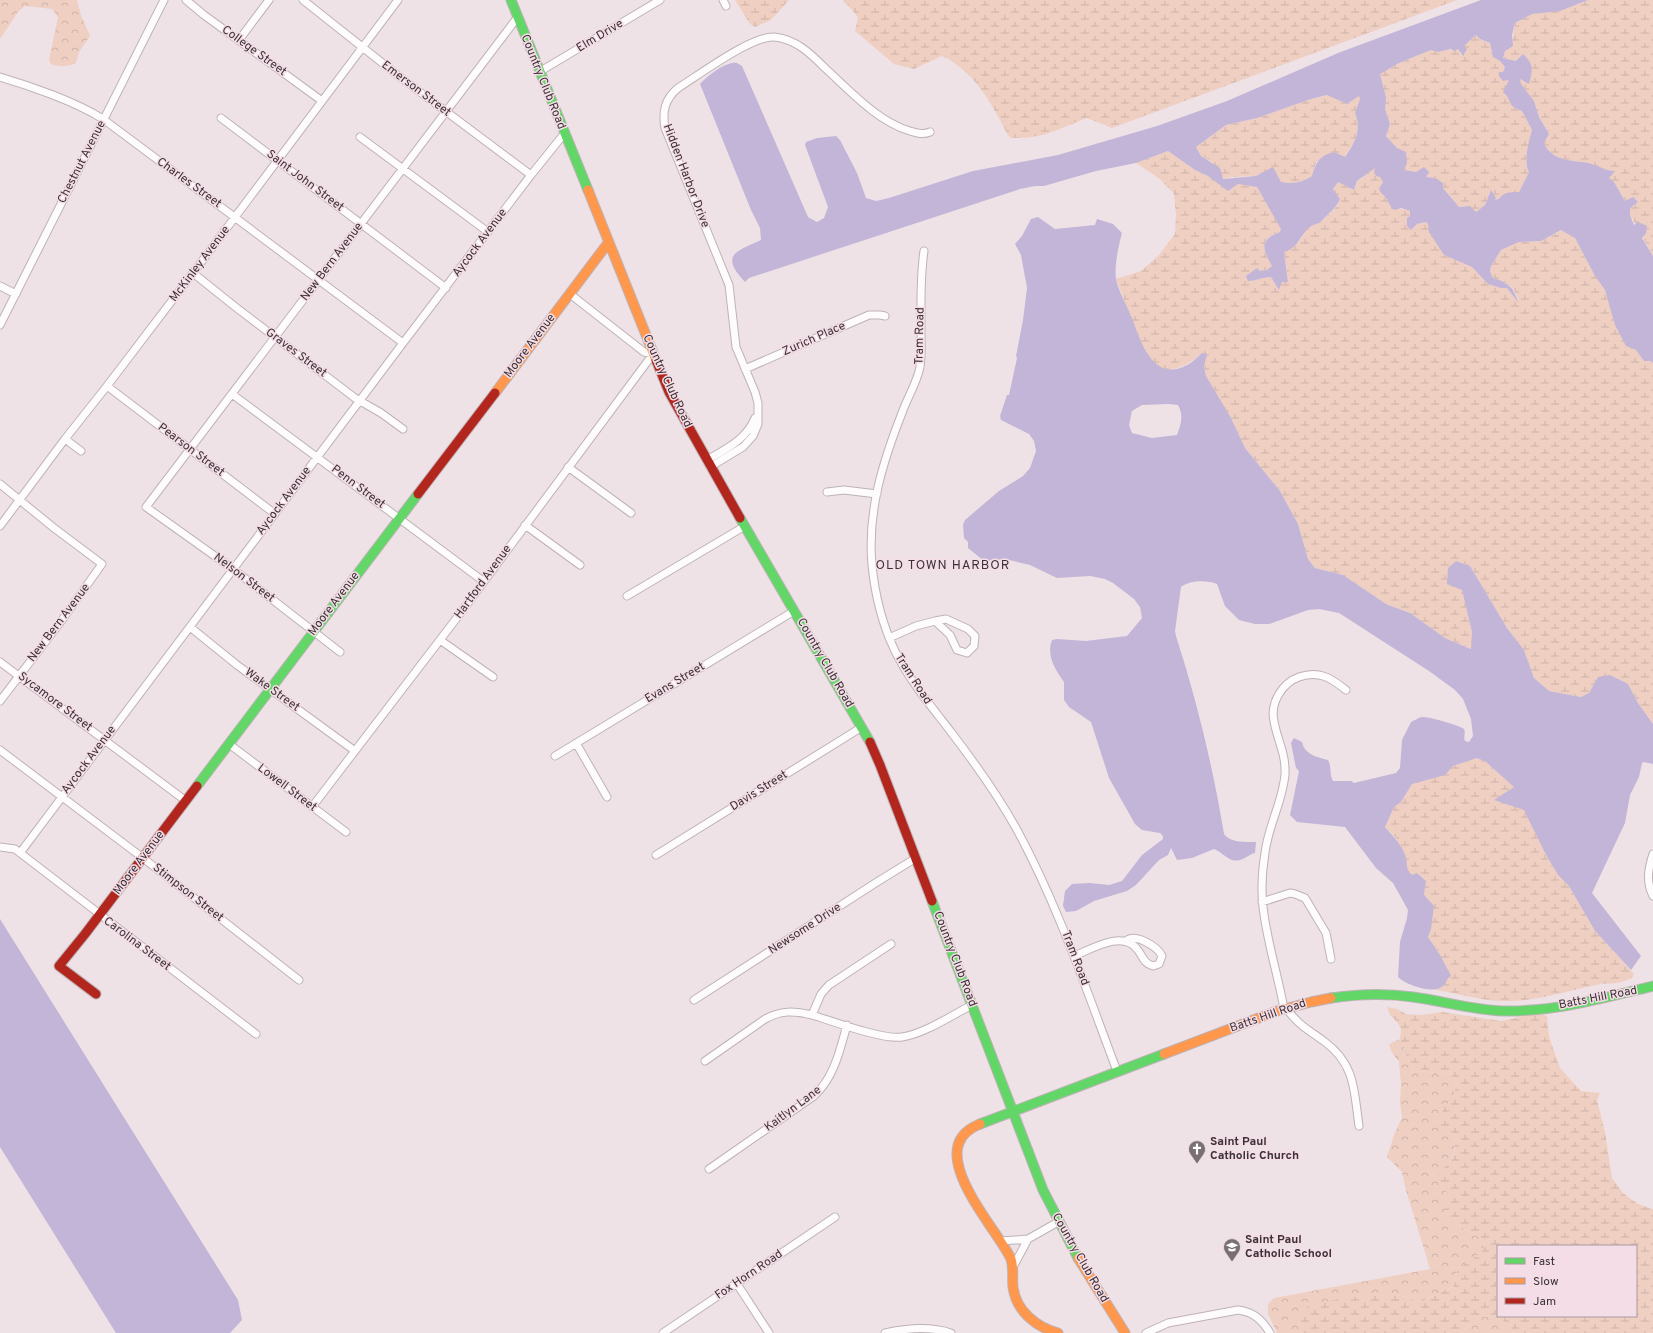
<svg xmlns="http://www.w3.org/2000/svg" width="1653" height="1333" font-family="Overpass,sans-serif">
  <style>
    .forest { fill: url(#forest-crowns) }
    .wetland { fill: url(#wetland-marsh); fill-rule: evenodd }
    .water { fill: #c2b5d7; fill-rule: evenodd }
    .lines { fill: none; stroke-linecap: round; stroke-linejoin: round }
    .street-casing { stroke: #bdb3b7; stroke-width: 9 }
    .fast-casing { stroke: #bdb3b7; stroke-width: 11 }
    .slow-casing { stroke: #bdb3b7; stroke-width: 11 }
    .jam-casing { stroke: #bdb3b7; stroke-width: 11 }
    .street { stroke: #fdfbfb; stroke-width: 7 }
    .fast { stroke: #63d668; stroke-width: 9 }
    .slow { stroke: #ff974d; stroke-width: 9 }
    .jam { stroke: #b3261e; stroke-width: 9 }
    .labels { text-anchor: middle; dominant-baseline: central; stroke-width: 3; stroke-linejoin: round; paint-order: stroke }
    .street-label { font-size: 12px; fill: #3b3236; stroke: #f4dde6 }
    .poi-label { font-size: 12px; font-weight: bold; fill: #3b3236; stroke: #f4dde6; text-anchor: start }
    .neighbourhood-label { font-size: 13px; letter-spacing: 1px; fill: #3b3236; stroke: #f4dde6 }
  </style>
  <defs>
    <pattern id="forest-crowns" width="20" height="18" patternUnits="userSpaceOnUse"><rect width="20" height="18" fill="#efcfc2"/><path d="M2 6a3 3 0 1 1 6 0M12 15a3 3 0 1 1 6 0" fill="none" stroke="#ceb2a7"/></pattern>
    <pattern id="wetland-marsh" width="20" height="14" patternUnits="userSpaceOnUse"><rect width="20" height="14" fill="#efcfc2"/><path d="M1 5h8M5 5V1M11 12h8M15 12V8" fill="none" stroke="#ceb2a7"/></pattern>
  </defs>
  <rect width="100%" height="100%" fill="#efe2e7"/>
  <path class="forest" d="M 0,0 L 77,0 L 81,15 L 90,36 L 79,52 L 76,63 C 68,67 59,67 51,64 L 49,60 L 58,17 L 52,9 L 25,6 L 18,12 L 0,39 Z
    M 1400,1039 L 1404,1047 L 1407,1059 L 1415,1071 L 1451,1074 L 1457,1084 L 1453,1097 L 1443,1110 L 1447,1132 L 1455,1136 C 1456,1151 1453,1161 1442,1171 L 1442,1186 L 1452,1198 L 1457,1225 L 1480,1238 L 1484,1249 L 1478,1255 L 1457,1269 L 1454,1286 L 1418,1303 L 1409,1298 L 1398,1295 L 1376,1293 L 1332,1301 L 1299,1330 L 1302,1333 L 1277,1333 L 1268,1314 L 1268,1304 L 1274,1298 L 1430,1269 L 1405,1187 L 1402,1172 L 1387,1157 L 1394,1135 L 1402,1117 L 1400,1103 L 1401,1085 L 1399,1062 L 1391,1051 L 1389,1044 Z
    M 1496,1316 L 1511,1326 L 1513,1333 L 1460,1333 L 1482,1317 Z"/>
  <path class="wetland" d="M 735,0 L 789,0 L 771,20 L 755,27 L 750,24 Z
    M 843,0 L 1457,0 L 1112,128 L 1087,118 C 1061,128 1037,142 1009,137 C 993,106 975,71 942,56 L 914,69 L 894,64 L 855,31 L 858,17 Z
    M 1588,0 L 1653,0 L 1653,256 L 1630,215 L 1629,208 L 1635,205 L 1625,201 L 1614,182 L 1608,178 L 1614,171 C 1604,171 1597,165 1587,163 C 1577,161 1563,161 1554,155 C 1549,152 1546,148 1544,143 L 1549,134 L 1539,117 L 1534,101 L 1525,91 L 1521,84 L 1520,79 L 1529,83 L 1516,61 L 1503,58 L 1505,51 L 1512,42 L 1515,23 L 1532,14 L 1570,7 Z
    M 1476,35 L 1480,39 L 1490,43 L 1493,57 L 1500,61 L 1505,67 L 1503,72 L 1506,80 L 1509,79 L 1508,95 L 1516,109 L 1522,111 L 1532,130 C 1529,140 1523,162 1529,172 L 1519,192 C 1504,192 1505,197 1494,200 L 1491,190 L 1485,205 L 1476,212 L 1466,206 L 1459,207 L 1435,178 L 1426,177 L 1421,169 L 1416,172 L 1404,170 L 1397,149 L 1386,136 L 1390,124 L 1384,109 L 1386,97 L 1380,73 L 1399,63 L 1431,50 C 1440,53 1448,49 1458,49 L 1462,56 L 1464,46 Z
    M 1328,95 L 1347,104 L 1359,96 L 1360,99 L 1355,113 C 1362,132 1355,142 1344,157 L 1334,152 L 1316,162 L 1312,176 C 1301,183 1294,184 1281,182 L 1275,174 L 1262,173 L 1256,176 L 1232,177 L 1223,179 L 1212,162 L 1201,156 L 1196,147 L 1226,125 L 1257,118 L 1311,99 Z
    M 1168,151 L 1195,170 L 1208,176 L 1257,187 L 1282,229 L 1280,232 C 1259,239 1262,250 1272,266 L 1267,270 L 1260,271 L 1257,268 L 1252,272 L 1248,281 C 1256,281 1263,277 1271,277 L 1279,290 L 1282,282 L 1288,281 L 1284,252 L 1299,242 L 1306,230 L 1312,224 L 1320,223 L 1338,205 L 1340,199 L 1333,189 L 1338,182 L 1354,190 L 1357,182 L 1375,167 L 1383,182 L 1382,185 L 1390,206 L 1410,211 L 1410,216 L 1407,219 L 1407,226 L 1411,230 L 1417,224 L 1426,222 L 1428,224 L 1444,255 L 1472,267 L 1488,284 L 1507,288 L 1518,300 C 1515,286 1506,282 1493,278 L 1490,271 L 1491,266 L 1501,250 L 1519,242 L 1541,241 L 1562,230 L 1575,238 L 1595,276 L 1605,290 L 1610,305 L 1644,361 L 1651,361 L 1653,363 L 1653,724 L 1638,703 L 1628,684 L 1598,677 L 1589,693 L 1581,697 L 1549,691 L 1534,678 L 1524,650 L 1507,628 L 1470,566 L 1456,561 L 1472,632 L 1472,649 L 1445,638 L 1410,613 L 1386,604 L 1343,575 L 1315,568 L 1308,559 L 1298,524 L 1280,491 L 1245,448 L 1231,418 L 1213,391 L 1206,376 L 1202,353 C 1190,363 1174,375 1158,366 C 1144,359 1123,296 1116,279 L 1141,271 L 1159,255 L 1175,234 L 1176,215 L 1174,194 L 1160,179 L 1136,163 Z
    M 1477,758 L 1486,762 L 1515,787 L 1495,800 L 1524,809 L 1545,853 L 1558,875 L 1569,886 L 1595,931 L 1634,974 L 1632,978 C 1627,980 1622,982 1617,983 C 1610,984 1603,983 1596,985 C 1566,991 1535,1002 1505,1001 C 1480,1001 1458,993 1435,990 L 1443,986 L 1447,979 L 1440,955 L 1428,937 L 1431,929 L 1424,895 L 1426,881 L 1412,875 L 1406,868 L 1406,858 L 1395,837 L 1385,827 L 1394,807 L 1401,802 L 1412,784 L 1448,770 L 1453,766 Z
    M 1387,1007 L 1397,1009 L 1406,1014 L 1422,1015 L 1442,1012 L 1501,1021 L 1534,1014 L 1541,1014 L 1547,1016 L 1549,1036 L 1560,1068 L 1581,1091 L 1600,1093 L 1597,1100 L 1605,1132 L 1612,1178 L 1623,1193 L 1638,1204 L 1653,1209 L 1653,1333 L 1513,1333 L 1511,1326 L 1496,1316 L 1482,1317 L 1460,1333 L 1302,1333 L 1299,1330 L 1301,1311 L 1312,1304 L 1376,1293 L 1398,1295 L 1409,1298 L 1418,1303 L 1454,1286 L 1457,1269 L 1478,1255 L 1484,1249 L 1480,1238 L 1457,1225 L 1447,1217 L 1446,1204 L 1452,1198 L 1442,1186 L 1438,1174 C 1452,1160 1457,1157 1455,1136 L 1447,1132 L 1439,1123 L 1443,1109 L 1453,1097 L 1457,1084 L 1451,1074 L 1415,1071 L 1407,1059 L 1404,1047 L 1400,1039 L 1401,1030 L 1398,1023 L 1390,1015 ZM 1498,1246 L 1636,1246 L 1636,1316 L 1498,1316 Z"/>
  <path class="water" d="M 1481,0 L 1588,0 L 1560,11 L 1532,14 L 1515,23 L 1512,35 L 1513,46 L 1505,51 L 1503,58 L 1516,61 L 1523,54 C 1534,65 1533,69 1529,84 L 1520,79 L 1521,84 L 1534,101 L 1539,117 L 1549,134 L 1544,143 C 1546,148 1549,152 1554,155 C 1563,161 1577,161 1588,163 C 1598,165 1605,171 1615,171 L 1609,178 L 1614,182 L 1625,201 L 1633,197 L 1638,202 L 1630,208 L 1630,215 L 1634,225 L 1638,222 L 1647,226 L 1646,233 L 1642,238 L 1653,256 L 1653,363 L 1651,361 L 1644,361 L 1636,350 L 1626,346 L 1615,325 L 1605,290 L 1595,276 L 1575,238 L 1561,230 L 1541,241 L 1519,242 L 1501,250 L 1491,266 L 1490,271 L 1493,278 C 1507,282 1514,287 1518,302 L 1507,288 L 1501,288 L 1488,284 L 1472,267 L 1444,255 L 1429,232 L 1428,224 L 1426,222 L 1417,224 L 1411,230 L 1407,226 L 1407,218 L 1410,216 L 1410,211 L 1401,208 L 1394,210 C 1387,204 1389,198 1381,193 L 1379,189 L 1383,182 L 1380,177 L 1376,176 L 1374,172 L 1375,168 L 1357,181 L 1354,190 L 1338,182 L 1333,189 L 1340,199 C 1337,208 1326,215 1320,223 C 1300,226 1303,247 1284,252 L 1288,282 L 1282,282 L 1279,290 L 1271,277 C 1263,277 1256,281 1248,281 L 1246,276 L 1257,268 L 1260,271 L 1267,270 L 1272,266 C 1263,250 1258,240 1280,232 L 1281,229 L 1257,187 L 1238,184 L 1228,191 L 1208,176 L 1195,170 L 1168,151 L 1136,163 L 1096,171 L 1044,186 L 1035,186 L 1020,189 L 749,278 L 745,282 C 720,255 735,252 761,240 L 760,228 L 751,210 L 700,84 C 706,77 727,60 737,63 C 737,63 742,66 742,66 L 808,217 L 817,222 L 824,218 L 828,207 L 805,145 L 806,142 L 817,138 L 836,136 L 840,140 L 857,173 L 866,198 L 876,201 L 889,198 L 973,171 L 1058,155 L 1157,126 L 1227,101 L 1338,53 ZM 1476,35 L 1480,39 L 1490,43 L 1493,57 L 1500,61 L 1505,67 L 1503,72 L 1499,72 L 1499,76 L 1503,81 L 1509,80 L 1503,92 C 1513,100 1506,106 1522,111 L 1532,130 C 1529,140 1523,162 1529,172 L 1519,192 C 1514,192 1509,192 1504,194 C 1500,197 1500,199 1495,200 L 1496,198 L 1491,190 L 1485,205 L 1476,212 L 1470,206 L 1459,207 L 1443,188 L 1443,183 L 1435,178 L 1426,177 L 1429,172 L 1424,167 L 1416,172 L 1404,170 L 1407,163 L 1406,152 L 1397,148 L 1386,136 L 1390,124 L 1385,109 L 1386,97 L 1380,74 L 1399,63 L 1431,50 L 1438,52 L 1451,49 L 1454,51 L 1458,49 L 1463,56 L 1467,49 L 1464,46 ZM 1327,95 L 1347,104 L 1359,96 L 1360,99 L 1355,113 C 1362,131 1355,142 1345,157 L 1334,152 C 1319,156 1316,162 1312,176 C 1301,183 1293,184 1281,182 L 1273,167 L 1256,176 L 1223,179 L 1220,168 L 1201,156 L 1196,147 L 1226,125 L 1257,118 L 1311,99 Z
    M 1038,217 L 1055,229 L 1095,225 L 1097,219 L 1113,224 L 1122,233 C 1119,244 1114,267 1116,278 C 1117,288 1128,308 1132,318 C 1141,342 1153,383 1187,365 C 1193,362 1197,357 1202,353 L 1207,354 L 1204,366 L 1206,376 L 1231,418 L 1245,448 L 1280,491 L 1298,524 L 1308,559 L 1315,568 L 1343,575 L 1386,604 L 1410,613 L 1445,638 L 1471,649 L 1472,632 L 1462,590 L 1447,584 L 1448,568 L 1456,561 L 1470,566 L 1507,628 L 1524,650 L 1534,678 L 1549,691 L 1581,697 L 1589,693 L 1598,677 L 1610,675 L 1628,684 L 1638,703 L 1653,724 L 1653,764 L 1644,762 L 1642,763 L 1639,777 L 1630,795 L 1625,823 L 1592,893 L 1641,956 L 1631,970 L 1595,931 L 1569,886 L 1558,875 L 1545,853 L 1524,810 L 1494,800 L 1514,787 L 1486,762 L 1477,758 L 1453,766 L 1445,775 L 1412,784 L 1401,802 L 1394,807 L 1385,827 C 1393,836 1403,846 1406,858 C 1408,868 1405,867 1412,875 L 1417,873 L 1426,881 L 1424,895 L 1434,906 L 1431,929 L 1428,937 L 1440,955 L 1451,976 C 1446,979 1447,982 1443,986 C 1434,995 1406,985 1398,977 L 1400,942 L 1407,918 L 1408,910 L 1393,883 L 1376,868 L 1345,827 L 1297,822 L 1290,815 L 1299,771 L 1296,768 L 1291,743 L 1294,738 L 1302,742 C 1305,755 1317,757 1328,760 C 1332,767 1329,774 1333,781 L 1351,781 L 1354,783 L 1396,773 L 1400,768 L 1402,740 L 1411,722 C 1414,721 1419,717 1422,717 C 1427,716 1462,726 1464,729 C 1466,733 1463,737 1465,741 L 1469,742 L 1473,736 L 1471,719 L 1463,699 L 1455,690 L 1429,671 L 1339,613 L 1319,609 L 1308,610 L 1269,624 L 1255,624 L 1239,620 L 1225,606 L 1217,584 C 1207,580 1190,580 1181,587 L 1175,631 L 1176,636 C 1197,701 1213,767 1224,834 C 1230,843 1246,842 1256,842 L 1255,853 C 1250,854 1246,858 1240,860 C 1229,863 1224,853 1214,849 L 1192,858 L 1177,860 L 1171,848 L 1168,855 L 1159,860 L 1136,885 L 1127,891 L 1094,901 L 1076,911 L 1066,912 L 1063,906 L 1065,891 L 1072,884 L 1090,883 L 1109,885 L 1122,881 L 1142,855 L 1163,839 L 1163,836 L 1160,833 L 1142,830 L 1135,824 L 1109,778 L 1091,722 L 1069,707 L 1064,700 L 1064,682 C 1055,670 1046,655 1052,640 L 1057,639 L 1086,641 L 1127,636 L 1142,618 L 1140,607 L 1134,599 L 1113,583 L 1105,579 L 1090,576 L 1057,578 L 1030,565 L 1005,559 L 984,561 L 968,548 L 968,542 L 964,538 L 963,525 L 965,520 L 999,491 L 1023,476 L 1030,468 L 1036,451 L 1034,441 L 1029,434 L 1001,420 L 1000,416 L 1007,395 L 1009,395 L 1017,358 L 1016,356 L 1023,320 L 1027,288 L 1021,255 L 1015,244 L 1022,236 L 1031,219 ZM 1169,404 L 1178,405 C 1184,416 1181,424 1177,435 L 1152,438 L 1132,433 L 1129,425 L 1132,411 L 1142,405 Z
    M 0,919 L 238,1300 L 242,1320 L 230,1333 L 116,1333 L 0,1147 Z"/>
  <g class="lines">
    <g class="street-casing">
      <path id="street" d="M 186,0 L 204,15 L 322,101
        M 303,0 L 400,77 L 531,175
        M 723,0 L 726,6
        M 239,40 L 269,0
        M 539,72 L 660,0
        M 0,77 C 31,86 76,102 103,119 L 403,343
        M 221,118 L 446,288
        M 360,137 L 488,232
        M 924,251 C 920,278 921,305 921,331 C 921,343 922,355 920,367 C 917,383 907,398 902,413 C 883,461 867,512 872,565 C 875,595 882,624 895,651 C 909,680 931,706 951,732 C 974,762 997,794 1016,828 C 1058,905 1086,989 1117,1071
        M 193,273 L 238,309 L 355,398 L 381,413 L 403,429
        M 0,286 L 16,294
        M 0,325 L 164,0
        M 745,369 L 869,315 L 880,315 L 885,316
        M 107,386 L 275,514
        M 232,394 L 483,581
        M 65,439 L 81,451
        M 707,460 C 726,449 746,440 755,418
        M 568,467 L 631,513
        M 710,467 L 743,447 L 753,436 L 758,424 L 758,403 L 755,392 L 736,347 L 729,285 L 665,128 C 662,111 665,99 678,88 C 699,75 751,36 774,37 C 796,39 811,54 825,68 C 849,90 878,122 910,131 C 917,133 923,135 930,132
        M 0,484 L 54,528 L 102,564 L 62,620 L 0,701
        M 827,492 L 844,490 L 877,494
        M 525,525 L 580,565
        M 0,526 L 65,439 L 107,386 L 193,273 L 398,0
        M 627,596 L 745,526
        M 946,619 L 968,629 L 975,636 L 974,646 L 967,653 L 957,650 L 950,635 L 935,621 Z
        M 190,627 L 237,665 L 355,751
        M 889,638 L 916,626 L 935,621
        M 440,640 L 493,677
        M 340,652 L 233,569 L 146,507 L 517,18
        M 0,662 L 186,801
        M 576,743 L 607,797
        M 229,744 L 346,832
        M 0,750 L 143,858 L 299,980
        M 555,756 L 794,611
        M 312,807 L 456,619 L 653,354 L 644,352 L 570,294
        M 0,847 L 15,849 L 256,1034
        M 20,853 L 403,343 L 531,175 L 564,134
        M 1653,854 C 1648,869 1646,882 1653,896
        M 656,855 L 862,727
        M 1262,902 L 1290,893 L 1295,894 L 1305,898 L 1326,933 L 1331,959
        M 1074,956 C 1092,949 1122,930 1137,949 C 1143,956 1143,963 1153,966 L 1159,964 L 1162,956 C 1157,946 1135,933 1126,941
        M 694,1000 L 877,882 L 916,858
        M 1286,1008 C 1300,1027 1308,1029 1325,1042 C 1356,1065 1354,1092 1359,1126
        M 1284,1009 C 1278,975 1267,942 1263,907 C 1261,889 1262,871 1265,853 C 1268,826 1283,801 1285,774 C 1286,753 1277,740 1274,721 C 1270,703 1282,683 1299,677 C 1319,670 1331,678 1346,690
        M 812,1015 L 821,994 L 829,985 L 891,944
        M 705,1061 L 765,1019 C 781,1010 794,1011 812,1015 C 832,1021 883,1040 902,1037 C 924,1034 952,1015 972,1005
        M 709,1169 L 814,1096 C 834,1078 840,1050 847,1025
        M 1001,1241 L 1028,1239
        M 1013,1267 L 1028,1239 L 1058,1222
        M 737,1284 L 769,1333
        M 663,1333 L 835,1217
        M 885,1333 C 907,1328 930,1326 951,1333
        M 1146,1333 L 1168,1323 L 1238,1310 C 1254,1312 1262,1320 1270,1333"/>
    </g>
    <g class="fast-casing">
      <path id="fast" d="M 511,0 L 588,190
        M 740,518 L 870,742
        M 197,786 L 418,494
        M 932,901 L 1043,1190 L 1078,1258
        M 1331,998 C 1358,994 1386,993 1413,997 C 1443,1001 1473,1010 1503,1011 C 1554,1012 1604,998 1653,986
        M 980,1124 L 1164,1054"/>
    </g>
    <g class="slow-casing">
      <path id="slow" d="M 588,190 L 656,360
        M 495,393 L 608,243
        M 1164,1054 L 1277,1011 L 1311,1002 L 1331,998
        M 980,1124 C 919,1148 997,1228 1011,1259 C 1014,1269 1012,1278 1013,1287 C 1016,1311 1036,1327 1058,1333
        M 1078,1258 L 1125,1333"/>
    </g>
    <g class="jam-casing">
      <path id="jam" d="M 656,360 L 669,392 L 740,518
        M 418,494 L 495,393
        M 870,742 L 880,765 L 932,901
        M 96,994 L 59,966 L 85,934 L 197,786"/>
    </g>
    <use href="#street" class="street"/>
    <use href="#fast" class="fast"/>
    <use href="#slow" class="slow"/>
    <use href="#jam" class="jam"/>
  </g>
  <defs>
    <g id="church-pin" transform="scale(0.9)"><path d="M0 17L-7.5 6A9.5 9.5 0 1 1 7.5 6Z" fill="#7a7074" stroke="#f4dde6"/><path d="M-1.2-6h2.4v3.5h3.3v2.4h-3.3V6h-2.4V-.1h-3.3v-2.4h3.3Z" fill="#fff"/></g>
    <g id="school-pin" transform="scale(0.9)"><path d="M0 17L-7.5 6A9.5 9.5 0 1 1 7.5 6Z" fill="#7a7074" stroke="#f4dde6"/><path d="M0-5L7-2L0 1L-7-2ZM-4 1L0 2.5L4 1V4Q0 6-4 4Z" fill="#fff"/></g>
  </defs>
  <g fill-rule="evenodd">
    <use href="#church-pin" x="1197" y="1149"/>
    <use href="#school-pin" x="1232" y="1247"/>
  </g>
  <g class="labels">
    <g class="street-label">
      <text transform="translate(600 36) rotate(-31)">Elm Drive</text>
      <text transform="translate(254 51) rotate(36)">College Street</text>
      <text transform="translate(543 82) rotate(68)">Country Club Road</text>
      <text transform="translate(416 89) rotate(37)">Emerson Street</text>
      <text transform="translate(82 162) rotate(-63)">Chestnut Avenue</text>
      <text transform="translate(686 176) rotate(69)">Hidden Harbor Drive</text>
      <text transform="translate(305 181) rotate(37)">Saint John Street</text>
      <text transform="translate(189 183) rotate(36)">Charles Street</text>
      <text transform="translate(480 243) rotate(-53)">Aycock Avenue</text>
      <text transform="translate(332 262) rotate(-53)">New Bern Avenue</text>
      <text transform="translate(200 264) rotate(-53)">McKinley Avenue</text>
      <text transform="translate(920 336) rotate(-89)">Tram Road</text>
      <text transform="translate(814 339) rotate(-24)">Zurich Place</text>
      <text transform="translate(530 346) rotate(-53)">Moore Avenue</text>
      <text transform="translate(296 353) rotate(37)">Graves Street</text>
      <text transform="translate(667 381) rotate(65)">Country Club Road</text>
      <text transform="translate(191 450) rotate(37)">Pearson Street</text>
      <text transform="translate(358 487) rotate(37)">Penn Street</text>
      <text transform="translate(284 501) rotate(-53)">Aycock Avenue</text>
      <text transform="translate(244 578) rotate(37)">Nelson Street</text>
      <text transform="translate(483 582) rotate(-54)">Hartford Avenue</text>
      <text transform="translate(334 604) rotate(-53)">Moore Avenue</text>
      <text transform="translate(59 623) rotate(-53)">New Bern Avenue</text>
      <text transform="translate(825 663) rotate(60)">Country Club Road</text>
      <text transform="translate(913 679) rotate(57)">Tram Road</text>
      <text transform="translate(675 683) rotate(-31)">Evans Street</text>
      <text transform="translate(272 690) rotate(36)">Wake Street</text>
      <text transform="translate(55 702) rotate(37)">Sycamore Street</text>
      <text transform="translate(89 760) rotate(-53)">Aycock Avenue</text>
      <text transform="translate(287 788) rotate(37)">Lowell Street</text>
      <text transform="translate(759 791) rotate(-32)">Davis Street</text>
      <text transform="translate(139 863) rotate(-53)">Moore Avenue</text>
      <text transform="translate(188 893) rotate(38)">Stimpson Street</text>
      <text transform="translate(805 929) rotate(-33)">Newsome Drive</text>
      <text transform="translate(137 944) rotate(37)">Carolina Street</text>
      <text transform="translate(1075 958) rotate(69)">Tram Road</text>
      <text transform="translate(955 959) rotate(69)">Country Club Road</text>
      <text transform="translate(1598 998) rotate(-11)">Batts Hill Road</text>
      <text transform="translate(1268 1016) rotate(-19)">Batts Hill Road</text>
      <text transform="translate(793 1109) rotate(-37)">Kaitlyn Lane</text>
      <text transform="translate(1080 1258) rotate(60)">Country Club Road</text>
      <text transform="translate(749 1275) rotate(-34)">Fox Horn Road</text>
    </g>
    <g class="poi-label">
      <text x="1210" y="1142">Saint Paul<tspan x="1210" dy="14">Catholic Church</tspan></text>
      <text x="1245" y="1240">Saint Paul<tspan x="1245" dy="14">Catholic School</tspan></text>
    </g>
    <g class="neighbourhood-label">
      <text x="943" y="566">OLD TOWN HARBOR</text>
    </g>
  </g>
  <rect x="1497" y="1245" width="140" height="72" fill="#f4dde6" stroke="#aa99a0"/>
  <rect x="1505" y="1258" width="20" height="6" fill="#63d668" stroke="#aa99a0"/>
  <text x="1533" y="1265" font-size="12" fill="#3b3236">Fast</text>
  <rect x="1505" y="1278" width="20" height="6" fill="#ff974d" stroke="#aa99a0"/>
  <text x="1533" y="1285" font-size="12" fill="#3b3236">Slow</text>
  <rect x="1505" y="1298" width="20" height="6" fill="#b3261e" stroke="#aa99a0"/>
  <text x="1533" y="1305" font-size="12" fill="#3b3236">Jam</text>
</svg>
